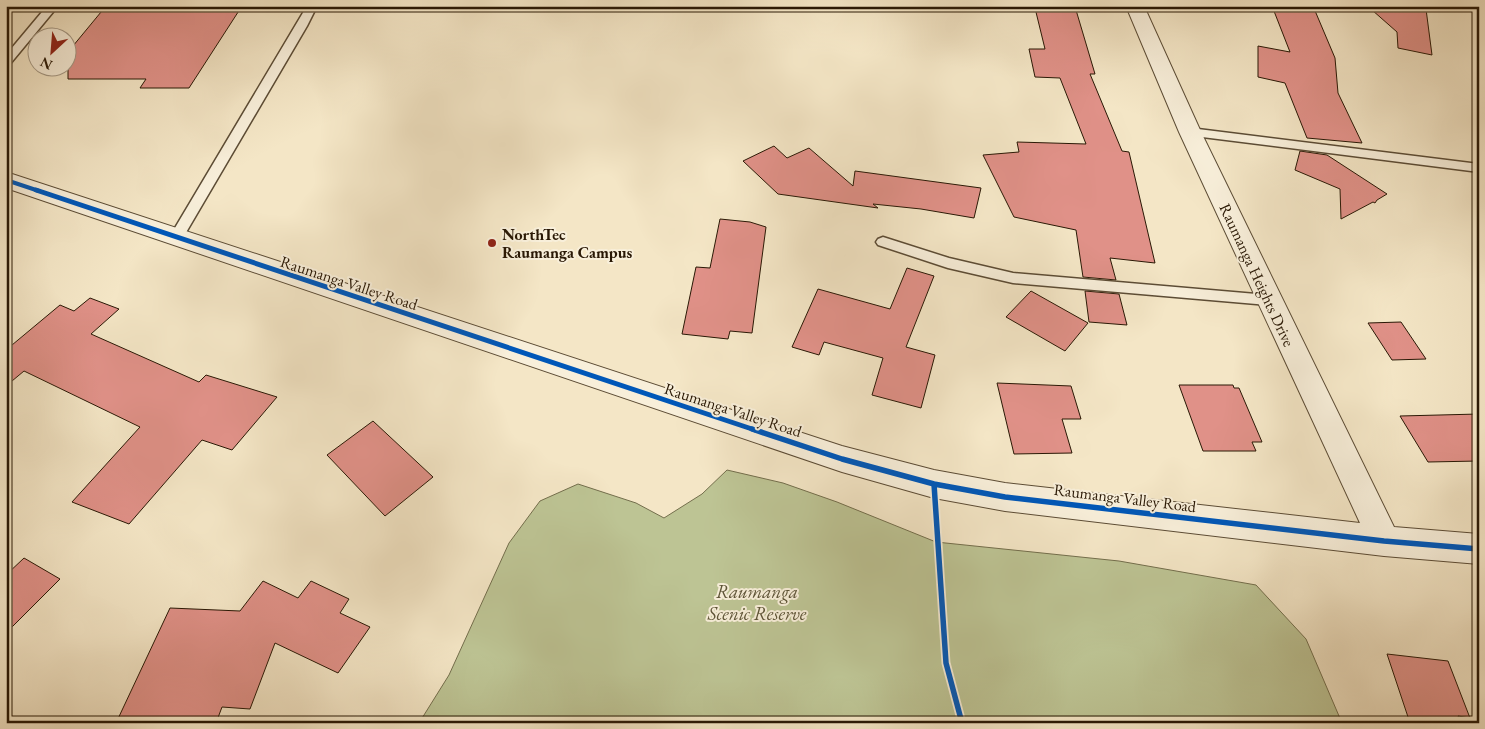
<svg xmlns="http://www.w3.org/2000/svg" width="1485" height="729" font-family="'EB Garamond',serif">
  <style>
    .green { fill: #bdc494; stroke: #736e4c }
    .building { fill: #e09188; stroke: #291805 }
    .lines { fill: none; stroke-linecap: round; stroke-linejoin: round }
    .service-casing { stroke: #5c4c35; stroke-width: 3 }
    .minor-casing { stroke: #5c4c35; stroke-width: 2 }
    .service { fill: #f8efda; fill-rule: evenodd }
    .minor { fill: #f8efda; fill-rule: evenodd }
    .cycleway-far2-casing { stroke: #f8efda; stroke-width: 6 }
    .cycleway-far1-casing { stroke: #f8efda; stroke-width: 8 }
    .cycleway-casing { stroke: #f8efda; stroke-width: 9 }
    .cycleway-far2 { stroke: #0057b8; stroke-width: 4 }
    .cycleway-far1 { stroke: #0057b8; stroke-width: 5 }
    .cycleway { stroke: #0057b8; stroke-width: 5.5 }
    .poi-dot { fill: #8f2418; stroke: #f8efda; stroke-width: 2 }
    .labels { text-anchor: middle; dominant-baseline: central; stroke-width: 4; stroke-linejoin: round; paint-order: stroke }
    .poi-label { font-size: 16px; font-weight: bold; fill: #291805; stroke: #f8efda; text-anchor: start }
    .street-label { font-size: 16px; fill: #291805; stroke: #f8efda }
    .near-park-label { font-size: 19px; font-style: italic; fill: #5d5437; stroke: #f8efda }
  </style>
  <rect width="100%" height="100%" fill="#f4e6c6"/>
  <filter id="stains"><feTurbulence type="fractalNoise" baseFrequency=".004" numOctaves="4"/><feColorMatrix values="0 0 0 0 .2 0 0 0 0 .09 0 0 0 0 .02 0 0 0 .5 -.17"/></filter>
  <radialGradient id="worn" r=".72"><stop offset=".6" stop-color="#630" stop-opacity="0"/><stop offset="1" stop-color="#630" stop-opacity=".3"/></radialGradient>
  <path class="green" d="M 727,470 L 783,483 L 837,502 L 936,542 L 1119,561 L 1256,585 L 1306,639 L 1342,723 L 419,723 L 449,675 L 509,543 L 540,501 L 578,484 L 636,503 L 664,518 L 702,494 Z"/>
  <path class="building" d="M 106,6 L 242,6 L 189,88 L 140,88 L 146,79 L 68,79 L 68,52 Z
    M 1272,6 L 1313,6 L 1335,58 L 1338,93 L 1362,143 L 1307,138 L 1285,83 L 1258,77 L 1258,46 L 1290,52 Z
    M 1035,8 L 1076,10 L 1095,74 L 1090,74 L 1122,151 L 1129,152 L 1155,263 L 1110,258 L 1116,280 L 1083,277 L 1076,230 L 1014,217 L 983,155 L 1019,152 L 1017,142 L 1086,144 L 1060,78 L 1035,77 L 1029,49 L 1045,49 Z
    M 1426,9 L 1432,55 L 1398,48 L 1397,32 L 1372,10 Z
    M 774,146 L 787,158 L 809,148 L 853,186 L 855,171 L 981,188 L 974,218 L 921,209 L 873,204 L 878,208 L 778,194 L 743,161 Z
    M 1300,151 L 1327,155 L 1387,194 L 1377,200 L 1375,203 L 1373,202 L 1341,219 L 1340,189 L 1295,170 Z
    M 720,219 L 750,222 L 766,227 L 752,333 L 730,331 L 728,339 L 682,334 L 696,267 L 710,268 Z
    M 907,268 L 934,276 L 906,347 L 935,355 L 921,408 L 872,395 L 883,358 L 824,342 L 819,355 L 792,347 L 818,289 L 890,309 Z
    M 1031,291 L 1088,323 L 1065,351 L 1006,317 Z
    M 1085,291 L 1119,294 L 1127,325 L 1089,322 Z
    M 90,298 L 119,309 L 91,334 L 199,382 L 206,375 L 277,397 L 232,450 L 202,440 L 129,524 L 72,502 L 140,427 L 24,371 L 6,386 L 6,350 L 60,305 L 74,311 Z
    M 1401,322 L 1426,359 L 1392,360 L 1368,323 Z
    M 997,383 L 1071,386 L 1081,419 L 1062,419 L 1072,453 L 1014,454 Z
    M 1179,385 L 1233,385 L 1234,388 L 1239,388 L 1262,442 L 1252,442 L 1256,451 L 1203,451 Z
    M 1479,414 L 1479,461 L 1428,462 L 1400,416 Z
    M 373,421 L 433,477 L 385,516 L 327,455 Z
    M 24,558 L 60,579 L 6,633 L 6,575 Z
    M 263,581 L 298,598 L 311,581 L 349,599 L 340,613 L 370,627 L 338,673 L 275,643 L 250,709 L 222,707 L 216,723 L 116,723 L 170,608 L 240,611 Z
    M 1387,654 L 1448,661 L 1470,718 L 1458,716 L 1461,723 L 1410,723 Z"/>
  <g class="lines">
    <g class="service-casing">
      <path id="service" d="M 47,6 L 58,6 L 10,64 L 6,65 L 6,55 Z
        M 307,6 L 317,6 L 307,26 L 181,241 L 171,241 L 169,238 Z
        M 1190,128 L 1479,164 L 1479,172 L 1186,135 L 1184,132 Z
        M 883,237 L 949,258 L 1013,273 L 1268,295 L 1273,296 L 1275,300 L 1273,304 L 1268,305 L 1013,283 L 948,268 L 878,245 L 876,242 L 878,239 Z"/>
    </g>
    <g class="minor-casing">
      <path id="minor" d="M 1126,6 L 1144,6 L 1201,132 L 1394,527 L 1479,534 L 1479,564 L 1384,556 L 1005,511 L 934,498 L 842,472 L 6,188 L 6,172 L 842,446 L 934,470 L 1005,483 L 1360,523 L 1179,132 Z"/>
    </g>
    <use href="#service" class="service"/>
    <use href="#minor" class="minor"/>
    <g class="cycleway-far2-casing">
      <path id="cycleway-far2" d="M 6,180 L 39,191"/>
    </g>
    <g class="cycleway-far1-casing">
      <path id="cycleway-far1" d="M 36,190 L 755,430"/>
    </g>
    <g class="cycleway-casing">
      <path id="cycleway" d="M 752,429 L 842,459 L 934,484 L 1005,497 L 1384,541 L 1479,549
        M 934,484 L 946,663 L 962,723"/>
    </g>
    <use href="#cycleway-far2" class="cycleway-far2"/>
    <use href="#cycleway-far1" class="cycleway-far1"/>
    <use href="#cycleway" class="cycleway"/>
  </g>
  <circle class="poi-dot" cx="492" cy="243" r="5"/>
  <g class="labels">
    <g class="poi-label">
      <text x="502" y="234">NorthTec<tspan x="502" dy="18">Raumanga Campus</tspan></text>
    </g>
    <g class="street-label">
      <text transform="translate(1257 275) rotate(65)">Raumanga Heights Drive</text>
      <text transform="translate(349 283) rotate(18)">Raumanga Valley Road</text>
      <text transform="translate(733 410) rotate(18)">Raumanga Valley Road</text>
      <text transform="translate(1125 498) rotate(7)">Raumanga Valley Road</text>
    </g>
    <g class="near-park-label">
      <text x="757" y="591">Raumanga<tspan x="757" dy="22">Scenic Reserve</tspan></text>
    </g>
  </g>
  <rect width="1485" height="729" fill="none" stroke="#f4e6c6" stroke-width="25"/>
  <rect x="8" y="8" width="1470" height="714" fill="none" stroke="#291805" stroke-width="2.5"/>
  <rect x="12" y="12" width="1460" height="704" fill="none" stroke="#291805"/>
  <g transform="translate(52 52) rotate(206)"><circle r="24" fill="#f8efda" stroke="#a59985"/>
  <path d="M0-4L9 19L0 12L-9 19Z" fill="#8f2418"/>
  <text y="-8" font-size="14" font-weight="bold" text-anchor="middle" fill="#291805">N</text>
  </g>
  <rect width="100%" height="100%" filter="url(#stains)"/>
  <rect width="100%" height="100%" fill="url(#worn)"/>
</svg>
